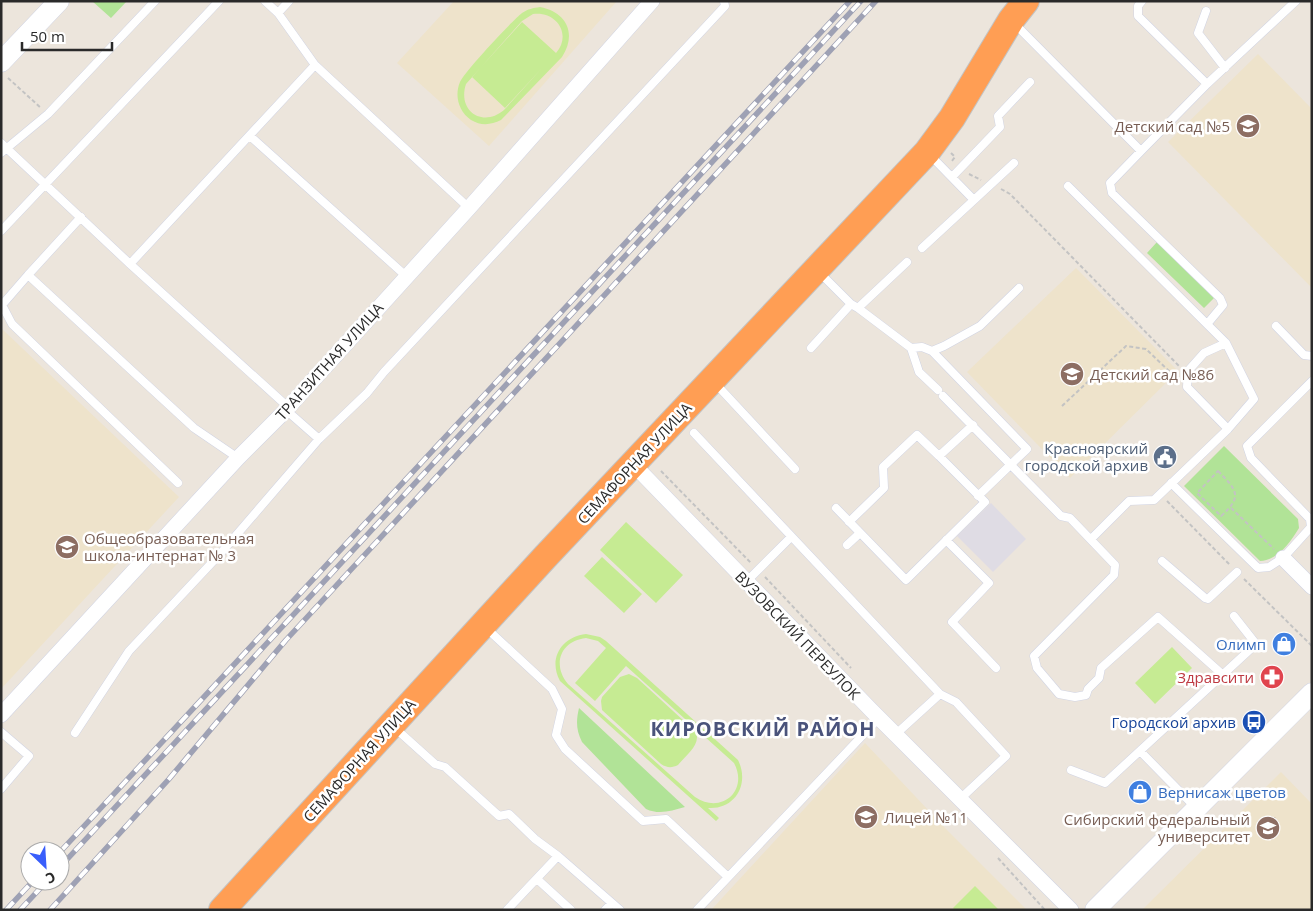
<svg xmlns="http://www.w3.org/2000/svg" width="1313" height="911" font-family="'Open Sans',sans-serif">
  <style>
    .industrial { fill: #dfdce4 }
    .education { fill: #eee3cb }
    .green { fill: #b1e397 }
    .pitch { fill: #c6eb93; fill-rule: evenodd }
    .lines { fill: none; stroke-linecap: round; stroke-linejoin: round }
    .lane-casing { stroke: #d1d4e3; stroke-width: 9 }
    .street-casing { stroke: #d1d4e3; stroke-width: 16 }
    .secondary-casing { stroke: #d1d4e3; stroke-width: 21 }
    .highway-casing { stroke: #c3c3c3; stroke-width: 28 }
    .path { stroke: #c3c3c3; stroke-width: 2; stroke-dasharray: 4 2.5; stroke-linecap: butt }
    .lane { stroke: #fff; stroke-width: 8 }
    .street { stroke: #fff; stroke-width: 15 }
    .secondary { stroke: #fff; stroke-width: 20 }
    .highway { stroke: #ff9e54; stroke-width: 26 }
    .rail-casing { stroke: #9ea1b4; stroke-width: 5.5 }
    .rail { stroke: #fff; stroke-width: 4; stroke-dasharray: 11; stroke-linecap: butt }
    .labels { text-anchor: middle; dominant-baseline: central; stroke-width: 5; stroke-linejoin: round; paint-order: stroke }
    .education-label { font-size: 15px; fill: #785e54; stroke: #fff; text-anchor: start }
    .street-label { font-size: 15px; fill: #2a2a2a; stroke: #fff }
    .service-label { font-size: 15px; fill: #4e5e75; stroke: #fff; text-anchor: end }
    .shop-label { font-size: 15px; fill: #366cbe; stroke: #fff; text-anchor: end }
    .health-label { font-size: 15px; fill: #be3a42; stroke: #fff; text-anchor: end }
    .transit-label { font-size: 15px; fill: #164399; stroke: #fff; text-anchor: end }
    .district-label { font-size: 20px; font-weight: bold; letter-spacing: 1px; fill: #4a537b; stroke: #fff }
  </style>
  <rect width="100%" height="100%" fill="#ece5dc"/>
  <path class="industrial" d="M 991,503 L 1026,539 L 993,572 L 957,536 Z"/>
  <path class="education" d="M 454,1 L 617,1 L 489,146 L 397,63 Z
    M 1258,54 L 1312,109 L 1312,288 L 1168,142 Z
    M 1076,268 L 1178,371 L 1070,478 L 967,372 Z
    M 1,328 L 179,497 L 1,689 Z
    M 865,743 L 947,830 L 1027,910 L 712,909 Z
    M 1281,772 L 1312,804 L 1312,910 L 1142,910 Z"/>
  <path class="green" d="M 92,1 L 127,1 L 111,18 Z
    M 1157,242 L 1214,298 L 1204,308 L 1147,253 Z
    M 1224,446 L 1298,519 L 1299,528 C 1290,543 1278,560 1260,561 L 1184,486 Z
    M 579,708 L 685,807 C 671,811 659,815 646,809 L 582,742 C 576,730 576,721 579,708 Z"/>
  <path class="pitch" d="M 540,7 C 567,12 577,34 562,57 L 501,120 C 491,125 481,126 471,120 C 459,112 454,96 460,82 C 464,72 512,21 522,13 C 528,9 533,8 540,7 ZM 533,14 C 557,11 572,35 556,53 L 522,22 L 472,77 L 505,108 L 543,67 L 504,110 C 483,128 457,111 466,84 L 522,21 Z
    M 626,522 L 683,575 L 656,603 L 600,550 Z
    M 602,557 L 642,594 L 624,613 L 584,576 Z
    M 586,634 L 600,637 L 606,641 L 738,760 C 750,784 735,810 708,808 L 719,818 L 716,821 L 560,681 C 548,659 561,637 586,634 ZM 586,638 L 598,641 L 606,648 L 575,683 L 595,701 L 626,666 L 734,763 C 749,791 721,815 695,797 L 568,684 C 552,665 560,641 586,638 Z
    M 1172,647 L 1192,668 L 1155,704 L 1135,683 Z
    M 629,674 L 637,678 L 696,732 C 701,745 686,755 678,765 C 672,768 667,768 661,764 L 602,710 L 601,701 L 602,697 L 620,677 Z
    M 975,886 L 999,910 L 955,910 L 953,908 Z"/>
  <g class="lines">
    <g class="lane-casing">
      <path id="lane" d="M 265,1 L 278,13 L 289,1
        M 1142,1 L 1138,6 L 1138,16 L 1207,84
        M 1206,11 L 1198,33 L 1225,68
        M 278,13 L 315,65 L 469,208
        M 1014,23 L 1141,151 L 1207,84 L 1296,1
        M 250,136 L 406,276
        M 1,143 L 130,264 L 288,407
        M 1141,151 L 1110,183 L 1112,193 L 1220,298 L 1223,305 L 1208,323
        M 1,153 L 48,114 L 155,1
        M 929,154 L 973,199
        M 952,177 L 1000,127 L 998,116 L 1030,82
        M 1068,186 L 1226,343 L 1254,399 L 1228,429 L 1154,500 L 1129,501 L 1091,539
        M 81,217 L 28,275 L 194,428 L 238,458
        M 1,231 L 219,1
        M 922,248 L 1014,163
        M 130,264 L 315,65
        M 819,272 L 851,304 L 858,308 L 907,262
        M 28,275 L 2,305 L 12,324 L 178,483
        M 858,308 L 911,348 L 919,372 L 938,390
        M 1276,326 L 1304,355 L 1312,356
        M 1226,343 L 1204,353 L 1188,371 L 1187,387 L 1228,429
        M 811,348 L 851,304
        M 911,348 L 922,347 L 932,351 L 1027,449 L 978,496
        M 932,351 L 944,346 L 980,326 L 1019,288
        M 715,383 L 795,469
        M 943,396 L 1061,516 L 1070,518 L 1115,565 L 1114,575 L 1034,656 L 1037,668 L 1059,694 L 1075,697 L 1086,695 L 1088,689 L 1099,678 L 1101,668 L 1158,617 L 1222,674
        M 286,410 L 319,439 L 367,393 L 384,372 L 725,6 L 724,1
        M 694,433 L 940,694 L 956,702 L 1006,756 L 960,799
        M 1171,483 L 1258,568 L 1269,567 L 1283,558 L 1311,527 L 1310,519 L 1251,458 L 1247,446 L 1312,381
        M 836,508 L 906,580 L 985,502 L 939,456
        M 849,522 L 884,488 L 883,467 L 917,435 L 939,456 L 973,425
        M 946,540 L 989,583 L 952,622 L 996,668
        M 847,545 L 860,533
        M 1162,561 L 1205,598 L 1208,599 L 1237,572
        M 747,581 L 791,537
        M 485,627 L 552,689 L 562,709 L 556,735 L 565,749 L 643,821 L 666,819 L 728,877
        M 395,728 L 435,764 L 445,767 L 499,816 L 509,814 L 535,839 L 558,856 L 612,903 L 605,910
        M 1,732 L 29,756 L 1,789
        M 75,733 L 129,651 L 220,554 L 319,439
        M 896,734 L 940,694
        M 1140,751 L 1195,807
        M 1071,770 L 1105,783 L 1256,644 L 1234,616
        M 537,879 L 571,910
        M 612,903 L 620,910
        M 507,910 L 558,856
        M 697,910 L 879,718"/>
    </g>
    <g class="street-casing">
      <path id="street" d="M 633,464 L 872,711 L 1071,910
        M 1283,558 L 1312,587
        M 1,715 L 238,458 L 286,410 L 469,208 L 652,1"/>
    </g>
    <g class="secondary-casing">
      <path id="secondary" d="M 1,62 L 59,1
        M 1095,910 L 1312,693"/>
    </g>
    <g class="highway-casing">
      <path id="highway" d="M 222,910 L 546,556 L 927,152 L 952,118 L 1011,20 L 1026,1"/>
    </g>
    <path class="path" d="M 8,78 L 41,108
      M 951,153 L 955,157 L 951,162
      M 969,174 L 981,180
      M 1001,189 L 1010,194 L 1180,367
      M 1062,406 L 1126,346 L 1146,349 L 1173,375 L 1176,378 L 1178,376
      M 661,471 L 751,563
      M 1218,471 C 1237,490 1243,497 1221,516 L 1197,493 Z
      M 1167,501 L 1230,565
      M 1231,508 L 1274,549
      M 765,577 L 851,668
      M 1244,579 L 1312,646
      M 998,858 L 1045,910"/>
    <use href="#lane" class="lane"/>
    <use href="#street" class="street"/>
    <use href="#secondary" class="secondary"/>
    <use href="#highway" class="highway"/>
    <g class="rail-casing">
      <path id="rail" d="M 60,852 L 850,1
        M 60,867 L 861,1
        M 6,910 L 33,881
        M 20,910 L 47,881
        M 50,910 L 169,779 L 286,640 L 876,1"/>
    </g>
    <use href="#rail" class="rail"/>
  </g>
  <defs>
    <g id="school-disc" transform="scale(1.25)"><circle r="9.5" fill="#8d6e63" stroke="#fff"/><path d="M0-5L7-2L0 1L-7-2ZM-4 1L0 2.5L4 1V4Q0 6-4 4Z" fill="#fff"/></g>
    <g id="civic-disc" transform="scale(1.25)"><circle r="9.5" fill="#5c6f8a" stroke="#fff"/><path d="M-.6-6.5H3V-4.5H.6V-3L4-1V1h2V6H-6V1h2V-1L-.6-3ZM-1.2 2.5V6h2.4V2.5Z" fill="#fff"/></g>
    <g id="shop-disc" transform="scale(1.25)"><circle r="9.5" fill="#3f7fe0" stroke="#fff"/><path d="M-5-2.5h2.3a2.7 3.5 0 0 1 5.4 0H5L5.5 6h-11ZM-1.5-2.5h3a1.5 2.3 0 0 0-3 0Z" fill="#fff"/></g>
    <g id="pharmacy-disc" transform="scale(1.25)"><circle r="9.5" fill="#e0444e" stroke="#fff"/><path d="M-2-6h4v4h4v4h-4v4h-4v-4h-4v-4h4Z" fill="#fff"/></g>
    <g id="bus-disc" transform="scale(1.25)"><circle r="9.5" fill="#1a4fb4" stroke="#fff"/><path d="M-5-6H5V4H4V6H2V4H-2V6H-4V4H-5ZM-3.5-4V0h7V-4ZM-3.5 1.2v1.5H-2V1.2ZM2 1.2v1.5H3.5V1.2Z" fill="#fff"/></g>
    <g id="university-disc" transform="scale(1.25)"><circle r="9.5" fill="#8d6e63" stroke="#fff"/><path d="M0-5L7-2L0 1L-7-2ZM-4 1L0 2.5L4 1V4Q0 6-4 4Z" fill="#fff"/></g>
  </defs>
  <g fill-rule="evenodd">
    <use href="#school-disc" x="1248" y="126"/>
    <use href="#school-disc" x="1072" y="374"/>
    <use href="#civic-disc" x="1165" y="457"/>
    <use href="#school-disc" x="67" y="547"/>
    <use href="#shop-disc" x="1284" y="644"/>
    <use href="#pharmacy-disc" x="1272" y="677"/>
    <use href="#bus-disc" x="1254" y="722"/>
    <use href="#shop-disc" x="1140" y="792"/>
    <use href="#school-disc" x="866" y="817"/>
    <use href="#university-disc" x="1268" y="828"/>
  </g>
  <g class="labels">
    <g class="education-label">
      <text x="1230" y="126" text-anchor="end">Детский сад №5</text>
      <text x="1090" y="374">Детский сад №86</text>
      <text x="84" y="538">Общеобразовательная<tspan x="84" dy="17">школа-интернат № 3</tspan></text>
      <text x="884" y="817">Лицей №11</text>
      <text x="1250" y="819" text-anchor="end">Сибирский федеральный<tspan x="1250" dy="17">университет</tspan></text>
    </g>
    <g class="street-label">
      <text transform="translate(329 361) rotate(-48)">ТРАНЗИТНАЯ УЛИЦА</text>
      <text transform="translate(634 463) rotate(-47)">СЕМАФОРНАЯ УЛИЦА</text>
      <text transform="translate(798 635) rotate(46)">ВУЗОВСКИЙ ПЕРЕУЛОК</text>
      <text transform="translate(359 760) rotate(-48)">СЕМАФОРНАЯ УЛИЦА</text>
    </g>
    <g class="service-label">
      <text x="1148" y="448">Красноярский<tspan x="1148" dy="17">городской архив</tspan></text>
    </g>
    <g class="shop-label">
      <text x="1266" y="644">Олимп</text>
      <text x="1158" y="792" text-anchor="start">Вернисаж цветов</text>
    </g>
    <g class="health-label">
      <text x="1254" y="677">Здравсити</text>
    </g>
    <g class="transit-label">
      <text x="1236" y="722">Городской архив</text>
    </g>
    <g class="district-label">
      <text x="763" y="728">КИРОВСКИЙ РАЙОН</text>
    </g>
  </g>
  <rect width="1313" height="911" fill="none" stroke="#2a2a2a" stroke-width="5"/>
  <g transform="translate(45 866) rotate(155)"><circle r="24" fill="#ffffff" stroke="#aaaaaa"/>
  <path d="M0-4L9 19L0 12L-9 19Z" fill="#395efb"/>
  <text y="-8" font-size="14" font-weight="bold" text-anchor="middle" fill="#2a2a2a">С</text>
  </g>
  <path d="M22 42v8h90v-8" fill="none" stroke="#2a2a2a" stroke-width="2.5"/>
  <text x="30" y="42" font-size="15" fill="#2a2a2a" stroke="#ffffff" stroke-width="4" paint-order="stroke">50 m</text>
</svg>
